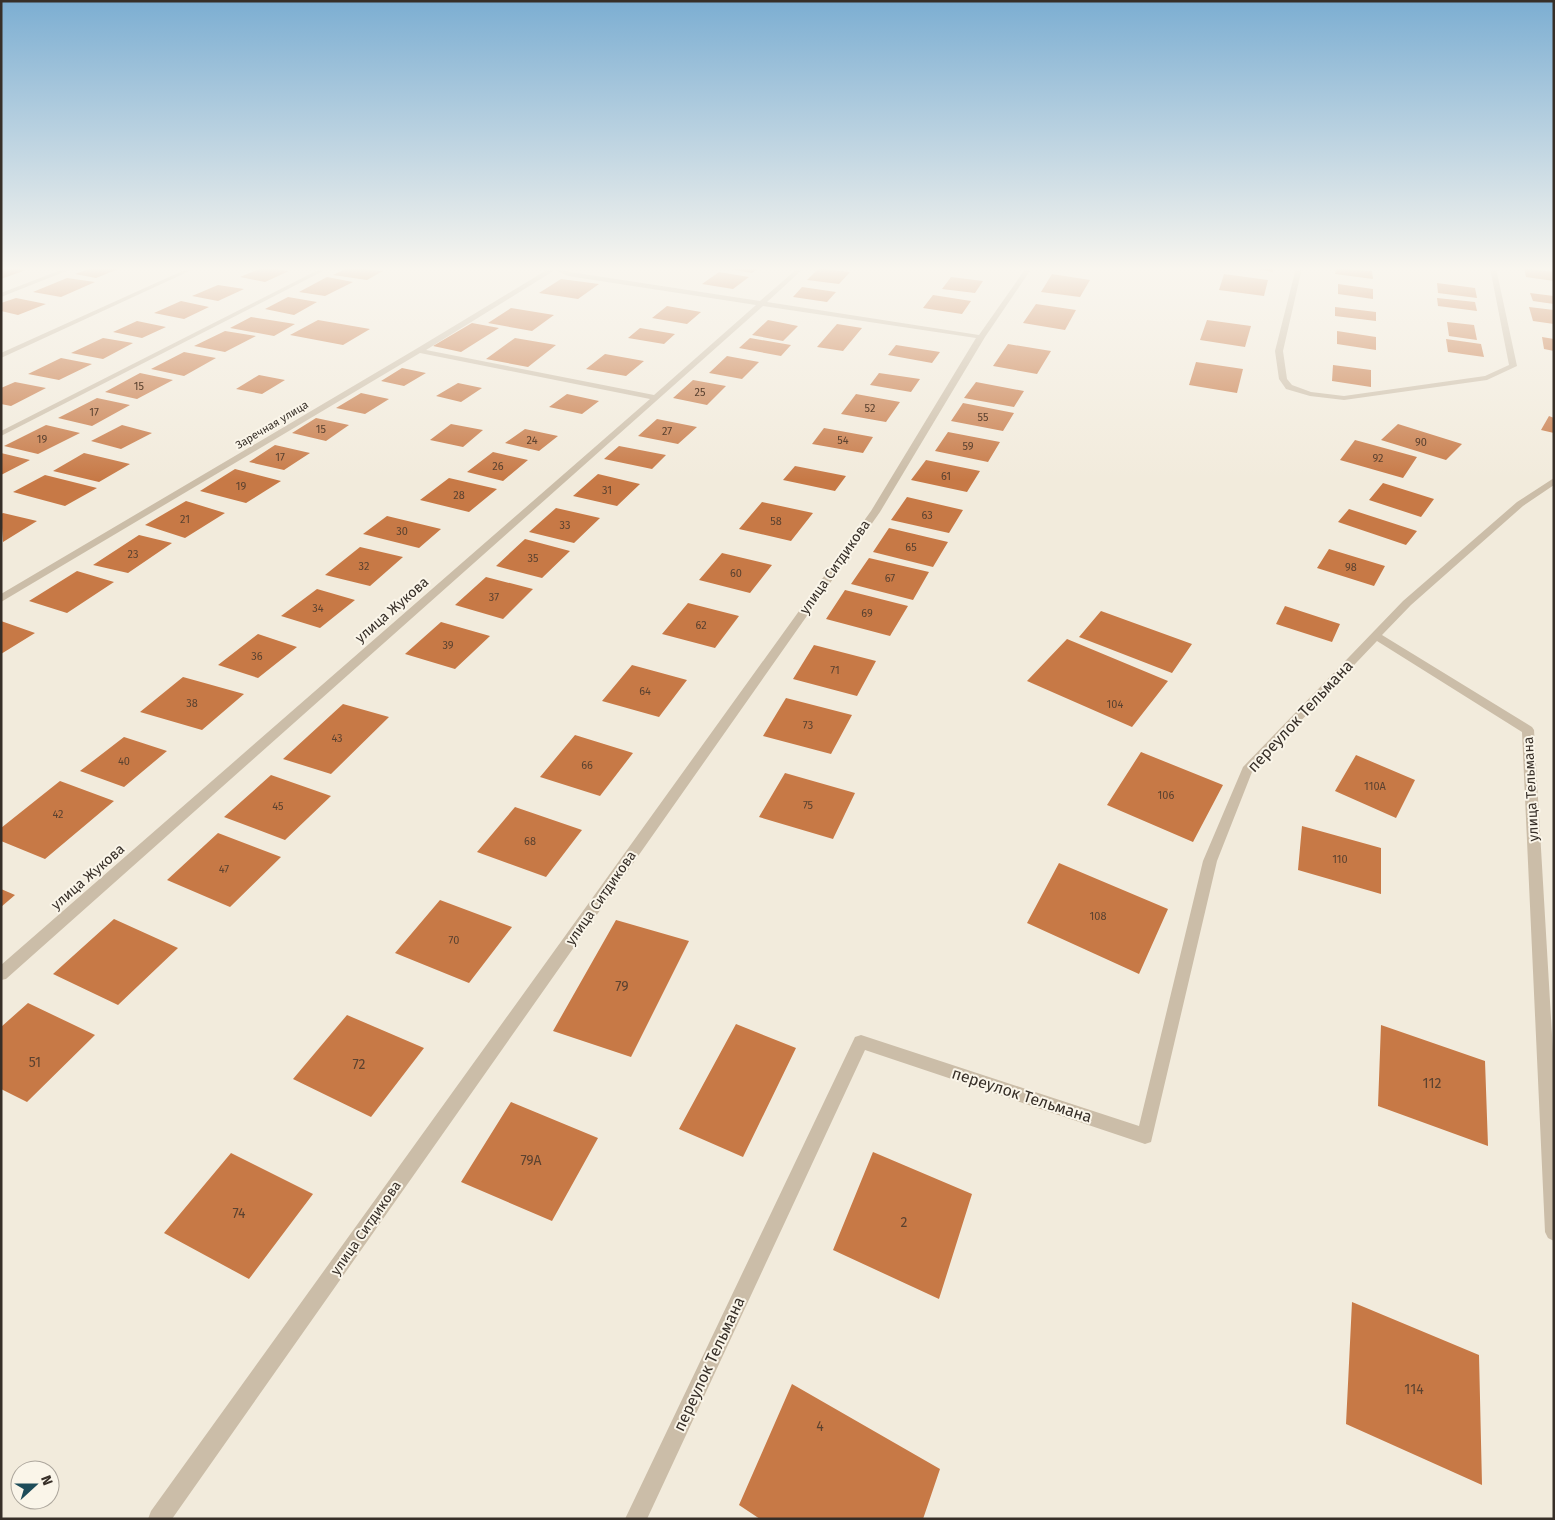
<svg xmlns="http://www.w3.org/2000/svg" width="1555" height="1520" font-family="'Fira Sans',sans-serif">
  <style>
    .building { fill: #c77946 }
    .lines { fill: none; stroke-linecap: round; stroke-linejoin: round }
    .minor { fill: #cbbda8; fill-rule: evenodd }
    .labels { text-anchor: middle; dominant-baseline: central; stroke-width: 4; stroke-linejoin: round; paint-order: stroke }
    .number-label { font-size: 11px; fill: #5b4230 }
    .far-street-label { font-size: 11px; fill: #372f28; stroke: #faf5e9 }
    .street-label { font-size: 14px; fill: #372f28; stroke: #faf5e9 }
    .near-number-label { font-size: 14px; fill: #5b4230 }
    .near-street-label { font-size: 16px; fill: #372f28; stroke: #faf5e9 }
  </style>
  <rect width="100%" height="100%" fill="#f2ebdc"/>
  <path class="building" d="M 1,268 L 14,268 L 26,270 L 1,279 Z
    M 91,268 L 121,268 L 96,278 L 75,274 Z
    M 261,268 L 270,268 L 289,271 L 265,282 L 240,277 Z
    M 347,268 L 359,268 L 383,271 L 367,280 L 333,275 Z
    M 723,268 L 759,268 L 752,273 Z
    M 819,268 L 850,272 L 839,284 L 807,280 Z
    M 1249,268 L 1273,268 L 1273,272 Z
    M 1336,268 L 1372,271 L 1373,279 L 1335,274 Z
    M 1524,268 L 1554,272 L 1554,281 L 1526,277 Z
    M 719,272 L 749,277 L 733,289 L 702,284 Z
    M 1052,274 L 1090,280 L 1080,297 L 1041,292 Z
    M 1224,274 L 1268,280 L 1264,296 L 1219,290 Z
    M 327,277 L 353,282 L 325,296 L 299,292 Z
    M 951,277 L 983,281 L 975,293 L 942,289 Z
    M 67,278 L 95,282 L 61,297 L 33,292 Z
    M 561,279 L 599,284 L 578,299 L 539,293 Z
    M 1437,283 L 1475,288 L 1477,298 L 1438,293 Z
    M 1338,284 L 1373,289 L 1373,299 L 1338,294 Z
    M 218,285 L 244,289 L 218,301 L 192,296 Z
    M 802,287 L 836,292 L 827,302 L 793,297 Z
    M 1530,293 L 1554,296 L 1554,304 L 1533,301 Z
    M 933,295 L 971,301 L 962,314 L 923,308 Z
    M 288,297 L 317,302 L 294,315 L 265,309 Z
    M 16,298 L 46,304 L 18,315 L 1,311 L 1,303 Z
    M 1437,298 L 1475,302 L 1477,311 L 1438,306 Z
    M 181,301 L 209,307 L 184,319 L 154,313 Z
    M 1036,304 L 1076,310 L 1065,330 L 1023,323 Z
    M 667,306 L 701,312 L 687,324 L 652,318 Z
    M 1335,307 L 1376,312 L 1376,321 L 1335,316 Z
    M 1529,307 L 1554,310 L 1554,324 L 1533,321 Z
    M 511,308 L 554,315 L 532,331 L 488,323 Z
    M 251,317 L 295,324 L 274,336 L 230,328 Z
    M 318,320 L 370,329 L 343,345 L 290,335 Z
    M 768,320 L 798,326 L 783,341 L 752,335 Z
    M 1207,320 L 1251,326 L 1245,347 L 1200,340 Z
    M 137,321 L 166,327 L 142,338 L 113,332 Z
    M 1447,322 L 1474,325 L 1477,340 L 1449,336 Z
    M 472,323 L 499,328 L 461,352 L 433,346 Z
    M 837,324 L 862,328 L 843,351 L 817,347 Z
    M 640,328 L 675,334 L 664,344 L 628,338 Z
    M 225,331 L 256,336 L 225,352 L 194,346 Z
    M 1337,331 L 1376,337 L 1376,350 L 1337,344 Z
    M 1542,337 L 1554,339 L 1554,351 L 1544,349 Z
    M 103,338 L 133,343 L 103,359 L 71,353 Z
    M 515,338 L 556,345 L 528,367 L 486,359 Z
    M 750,338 L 791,345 L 781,356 L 739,348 Z
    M 1446,339 L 1481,344 L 1484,357 L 1448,352 Z
    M 1008,344 L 1051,351 L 1037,374 L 993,366 Z
    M 896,345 L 940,352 L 932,363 L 888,355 Z
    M 184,352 L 216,358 L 184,376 L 151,369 Z
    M 605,354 L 644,361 L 626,376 L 586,369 Z
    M 727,356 L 759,362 L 742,379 L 709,373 Z
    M 61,358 L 92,364 L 59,380 L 28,374 Z
    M 1196,362 L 1243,369 L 1237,393 L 1189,385 Z
    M 1333,365 L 1371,370 L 1371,387 L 1332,381 Z
    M 402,368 L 426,373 L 404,386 L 381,381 Z
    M 140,373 L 173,380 L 137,399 L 105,392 Z
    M 879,373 L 920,379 L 911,392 L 870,385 Z
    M 259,375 L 285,380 L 262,394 L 236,389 Z
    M 693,380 L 726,386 L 707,405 L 673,398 Z
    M 15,382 L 46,388 L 11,406 L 1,404 L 1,388 Z
    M 976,382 L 1024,391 L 1014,407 L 964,398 Z
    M 458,383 L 482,388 L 461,402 L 436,396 Z
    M 361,393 L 389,399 L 365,414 L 336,408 Z
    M 567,394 L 599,401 L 582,414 L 549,407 Z
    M 856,394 L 900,402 L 886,422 L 841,414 Z
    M 97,398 L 130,405 L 92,426 L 58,418 Z
    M 963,403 L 1014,413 L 1003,431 L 951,421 Z
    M 1549,416 L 1554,418 L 1554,433 L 1541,430 Z
    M 316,418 L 349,425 L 326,441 L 292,433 Z
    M 657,419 L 697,427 L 678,444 L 638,436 Z
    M 451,424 L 483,430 L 463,447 L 430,440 Z
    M 1398,424 L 1462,444 L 1446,460 L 1381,440 Z
    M 46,425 L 80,433 L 38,454 L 4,446 Z
    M 122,425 L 152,433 L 121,449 L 91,441 Z
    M 824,428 L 873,437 L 863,453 L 812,444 Z
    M 525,429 L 558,436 L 539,451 L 505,443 Z
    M 948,432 L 1000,442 L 988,462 L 935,451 Z
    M 1355,440 L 1417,457 L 1403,478 L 1340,460 Z
    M 275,445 L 310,453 L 284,470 L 249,462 Z
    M 619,446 L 666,455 L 652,469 L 604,459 Z
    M 493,452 L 528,460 L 503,481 L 467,472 Z
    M 1,453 L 30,460 L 1,475 Z
    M 84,453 L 130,464 L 99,482 L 53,471 Z
    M 926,460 L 980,471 L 967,492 L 911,480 Z
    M 795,466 L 846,476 L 835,491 L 783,480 Z
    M 235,469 L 281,481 L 246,503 L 200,491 Z
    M 598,474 L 640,484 L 617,506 L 573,496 Z
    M 45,475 L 97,488 L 65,506 L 13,492 Z
    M 449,478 L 497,489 L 469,512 L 420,500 Z
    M 1383,483 L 1434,499 L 1421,517 L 1369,500 Z
    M 907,497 L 963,510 L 949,533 L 891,520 Z
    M 186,501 L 225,513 L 185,538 L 145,525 Z
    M 762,502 L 813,513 L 791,541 L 739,529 Z
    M 556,508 L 600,518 L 574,543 L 529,532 Z
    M 1349,509 L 1417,531 L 1406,545 L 1338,522 Z
    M 3,513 L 37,521 L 3,542 L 1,514 Z
    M 387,516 L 441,529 L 419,548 L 363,534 Z
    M 889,528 L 948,542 L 933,567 L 873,552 Z
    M 139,535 L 172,543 L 128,573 L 93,565 Z
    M 525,539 L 570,551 L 542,578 L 496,566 Z
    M 360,547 L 403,557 L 370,586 L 325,575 Z
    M 1329,549 L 1385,566 L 1374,586 L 1317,568 Z
    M 722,553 L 772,565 L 750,593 L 699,580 Z
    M 869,558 L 929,572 L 913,600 L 851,584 Z
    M 77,571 L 114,582 L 67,613 L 29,601 Z
    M 486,577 L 533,589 L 503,619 L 455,605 Z
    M 317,589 L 355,600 L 320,628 L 281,616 Z
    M 845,590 L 908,606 L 890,636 L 826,619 Z
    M 688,603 L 739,616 L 715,648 L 662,634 Z
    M 1285,606 L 1340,624 L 1332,642 L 1276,624 Z
    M 1101,611 L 1192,644 L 1172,673 L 1079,637 Z
    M 1,621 L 35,633 L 1,654 Z
    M 441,622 L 490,636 L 455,669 L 405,654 Z
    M 258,634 L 297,647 L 258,678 L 218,665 Z
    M 1067,639 L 1168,681 L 1132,727 L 1027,681 Z
    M 814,645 L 876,661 L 857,696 L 793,679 Z
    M 632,665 L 687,680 L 659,717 L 602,701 Z
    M 183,677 L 244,694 L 202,730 L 140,712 Z
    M 786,698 L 852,715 L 831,754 L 763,736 Z
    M 343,704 L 389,717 L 331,774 L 283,759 Z
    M 575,735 L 633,753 L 600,796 L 540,777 Z
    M 124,737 L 167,751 L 124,787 L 80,771 Z
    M 1141,752 L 1223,785 L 1193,842 L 1107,805 Z
    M 1356,755 L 1415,780 L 1396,818 L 1335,791 Z
    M 785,773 L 855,793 L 833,839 L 759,817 Z
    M 271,775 L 331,796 L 285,840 L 224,817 Z
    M 60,781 L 114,801 L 45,859 L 1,841 L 1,828 Z
    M 515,807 L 582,830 L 546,877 L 477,852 Z
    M 1302,826 L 1381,848 L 1381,894 L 1298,870 Z
    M 218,833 L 281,857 L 230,907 L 167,880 Z
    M 1059,863 L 1168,909 L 1139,974 L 1027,923 Z
    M 1,889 L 15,895 L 1,907 Z
    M 440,900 L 512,927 L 469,983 L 395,953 Z
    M 114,919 L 178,948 L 118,1005 L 53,974 Z
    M 616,920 L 689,941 L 631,1057 L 553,1031 Z
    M 28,1003 L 95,1035 L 27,1102 L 1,1089 L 1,1027 Z
    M 347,1015 L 424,1048 L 371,1117 L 293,1079 Z
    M 736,1024 L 796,1048 L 743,1157 L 679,1129 Z
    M 1381,1025 L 1485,1061 L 1488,1146 L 1378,1106 Z
    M 511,1102 L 598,1138 L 552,1221 L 461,1182 Z
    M 873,1152 L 972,1194 L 939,1299 L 833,1250 Z
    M 231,1153 L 313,1194 L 249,1279 L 164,1233 Z
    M 1352,1302 L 1479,1355 L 1482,1485 L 1346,1424 Z
    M 792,1384 L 940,1469 L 923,1519 L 760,1519 L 739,1505 Z"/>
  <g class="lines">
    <path class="minor" d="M 66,268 L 74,268 L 1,297 L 1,293 Z
      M 189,268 L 196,268 L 1,358 L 1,353 Z
      M 322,268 L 329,268 L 1,436 L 1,431 Z
      M 550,268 L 559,268 L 570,272 L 760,301 L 798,268 L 804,268 L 767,302 L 979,335 L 1026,268 L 1032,268 L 985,337 L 880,512 L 172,1519 L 148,1519 L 151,1511 L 871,511 L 976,338 L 763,306 L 6,979 L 1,980 L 1,965 L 650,399 L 420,353 L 1,602 L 1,594 L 416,349 ZM 555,270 L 568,276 L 756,305 L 654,395 L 426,350 Z
      M 1296,268 L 1302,268 L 1283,351 L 1287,379 L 1292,385 L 1311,392 L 1344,396 L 1485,376 L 1509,365 L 1490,268 L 1496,268 L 1517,366 L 1487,380 L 1344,400 L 1310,396 L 1286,389 L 1279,379 L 1275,351 Z
      M 1554,478 L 1554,485 L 1523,506 L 1411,605 L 1382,635 L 1532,727 L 1534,730 L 1554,1069 L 1554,1241 L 1548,1238 L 1545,1232 L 1522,732 L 1377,641 L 1252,772 L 1217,861 L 1151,1142 L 1145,1144 L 865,1050 L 647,1519 L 625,1519 L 855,1037 L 861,1035 L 1139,1126 L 1203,861 L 1243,767 L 1403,601 L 1517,502 Z"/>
  </g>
  <linearGradient id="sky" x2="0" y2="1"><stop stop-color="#7caed2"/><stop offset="0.56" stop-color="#f9f6ef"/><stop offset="1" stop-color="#f9f6ef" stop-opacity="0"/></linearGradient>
  <rect width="1555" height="480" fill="url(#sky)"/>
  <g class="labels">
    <g class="number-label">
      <text x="139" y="386">15</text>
      <text x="700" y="392">25</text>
      <text x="870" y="408">52</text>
      <text x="94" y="412">17</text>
      <text x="983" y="417">55</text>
      <text x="321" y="429">15</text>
      <text x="667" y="431">27</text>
      <text x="42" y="439">19</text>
      <text x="532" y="440">24</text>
      <text x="843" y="440">54</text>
      <text x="1421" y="442">90</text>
      <text x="968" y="446">59</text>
      <text x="280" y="457">17</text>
      <text x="1378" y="458">92</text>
      <text x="498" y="466">26</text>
      <text x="946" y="476">61</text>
      <text x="241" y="486">19</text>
      <text x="607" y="490">31</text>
      <text x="459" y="495">28</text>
      <text x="927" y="515">63</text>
      <text x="185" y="519">21</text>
      <text x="776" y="521">58</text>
      <text x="565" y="525">33</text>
      <text x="402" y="531">30</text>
      <text x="911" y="547">65</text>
      <text x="133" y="554">23</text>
      <text x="533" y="558">35</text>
      <text x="364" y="566">32</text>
      <text x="1351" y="567">98</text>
      <text x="736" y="573">60</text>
      <text x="890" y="578">67</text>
      <text x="494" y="597">37</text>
      <text x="318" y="608">34</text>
      <text x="867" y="613">69</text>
      <text x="701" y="625">62</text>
      <text x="448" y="645">39</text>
      <text x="257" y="656">36</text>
      <text x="835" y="670">71</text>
      <text x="645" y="691">64</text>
      <text x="192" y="703">38</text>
      <text x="1115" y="704">104</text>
      <text x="808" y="725">73</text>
      <text x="337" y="738">43</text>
      <text x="124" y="761">40</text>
      <text x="587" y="765">66</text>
      <text x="1375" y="786">110А</text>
      <text x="1166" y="795">106</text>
      <text x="808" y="805">75</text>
      <text x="278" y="806">45</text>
      <text x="58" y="814">42</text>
      <text x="530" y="841">68</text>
      <text x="1340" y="859">110</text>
      <text x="224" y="869">47</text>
      <text x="1098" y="916">108</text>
      <text x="454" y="940">70</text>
    </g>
    <g class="far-street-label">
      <text transform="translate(272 425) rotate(-31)">Заречная улица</text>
    </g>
    <g class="street-label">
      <text transform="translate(835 567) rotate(-55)">улица Ситдикова</text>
      <text transform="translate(392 610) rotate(-41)">улица Жукова</text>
      <text transform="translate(1531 789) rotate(-93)">улица Тельмана</text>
      <text transform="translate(88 877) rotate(-41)">улица Жукова</text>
      <text transform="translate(601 898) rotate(-55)">улица Ситдикова</text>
      <text transform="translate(366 1228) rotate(-55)">улица Ситдикова</text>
    </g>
    <g class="near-number-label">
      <text x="622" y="986">79</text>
      <text x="35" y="1062">51</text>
      <text x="359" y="1064">72</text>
      <text x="1432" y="1083">112</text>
      <text x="531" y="1160">79А</text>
      <text x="239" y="1213">74</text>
      <text x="904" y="1222">2</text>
      <text x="1414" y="1389">114</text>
      <text x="820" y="1426">4</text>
    </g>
    <g class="near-street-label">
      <text transform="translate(1300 716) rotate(-47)">переулок Тельмана</text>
      <text transform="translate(1022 1095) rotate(18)">переулок Тельмана</text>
      <text transform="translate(709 1364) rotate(-65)">переулок Тельмана</text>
    </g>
  </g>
  <rect width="1555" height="1520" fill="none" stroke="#372f28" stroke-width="5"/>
  <g transform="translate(35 1485) rotate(69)"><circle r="24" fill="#faf5e9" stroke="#aca69c"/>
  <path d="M0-4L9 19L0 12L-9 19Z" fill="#1d4c59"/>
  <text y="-8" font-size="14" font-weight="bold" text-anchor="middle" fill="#372f28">N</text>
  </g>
</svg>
